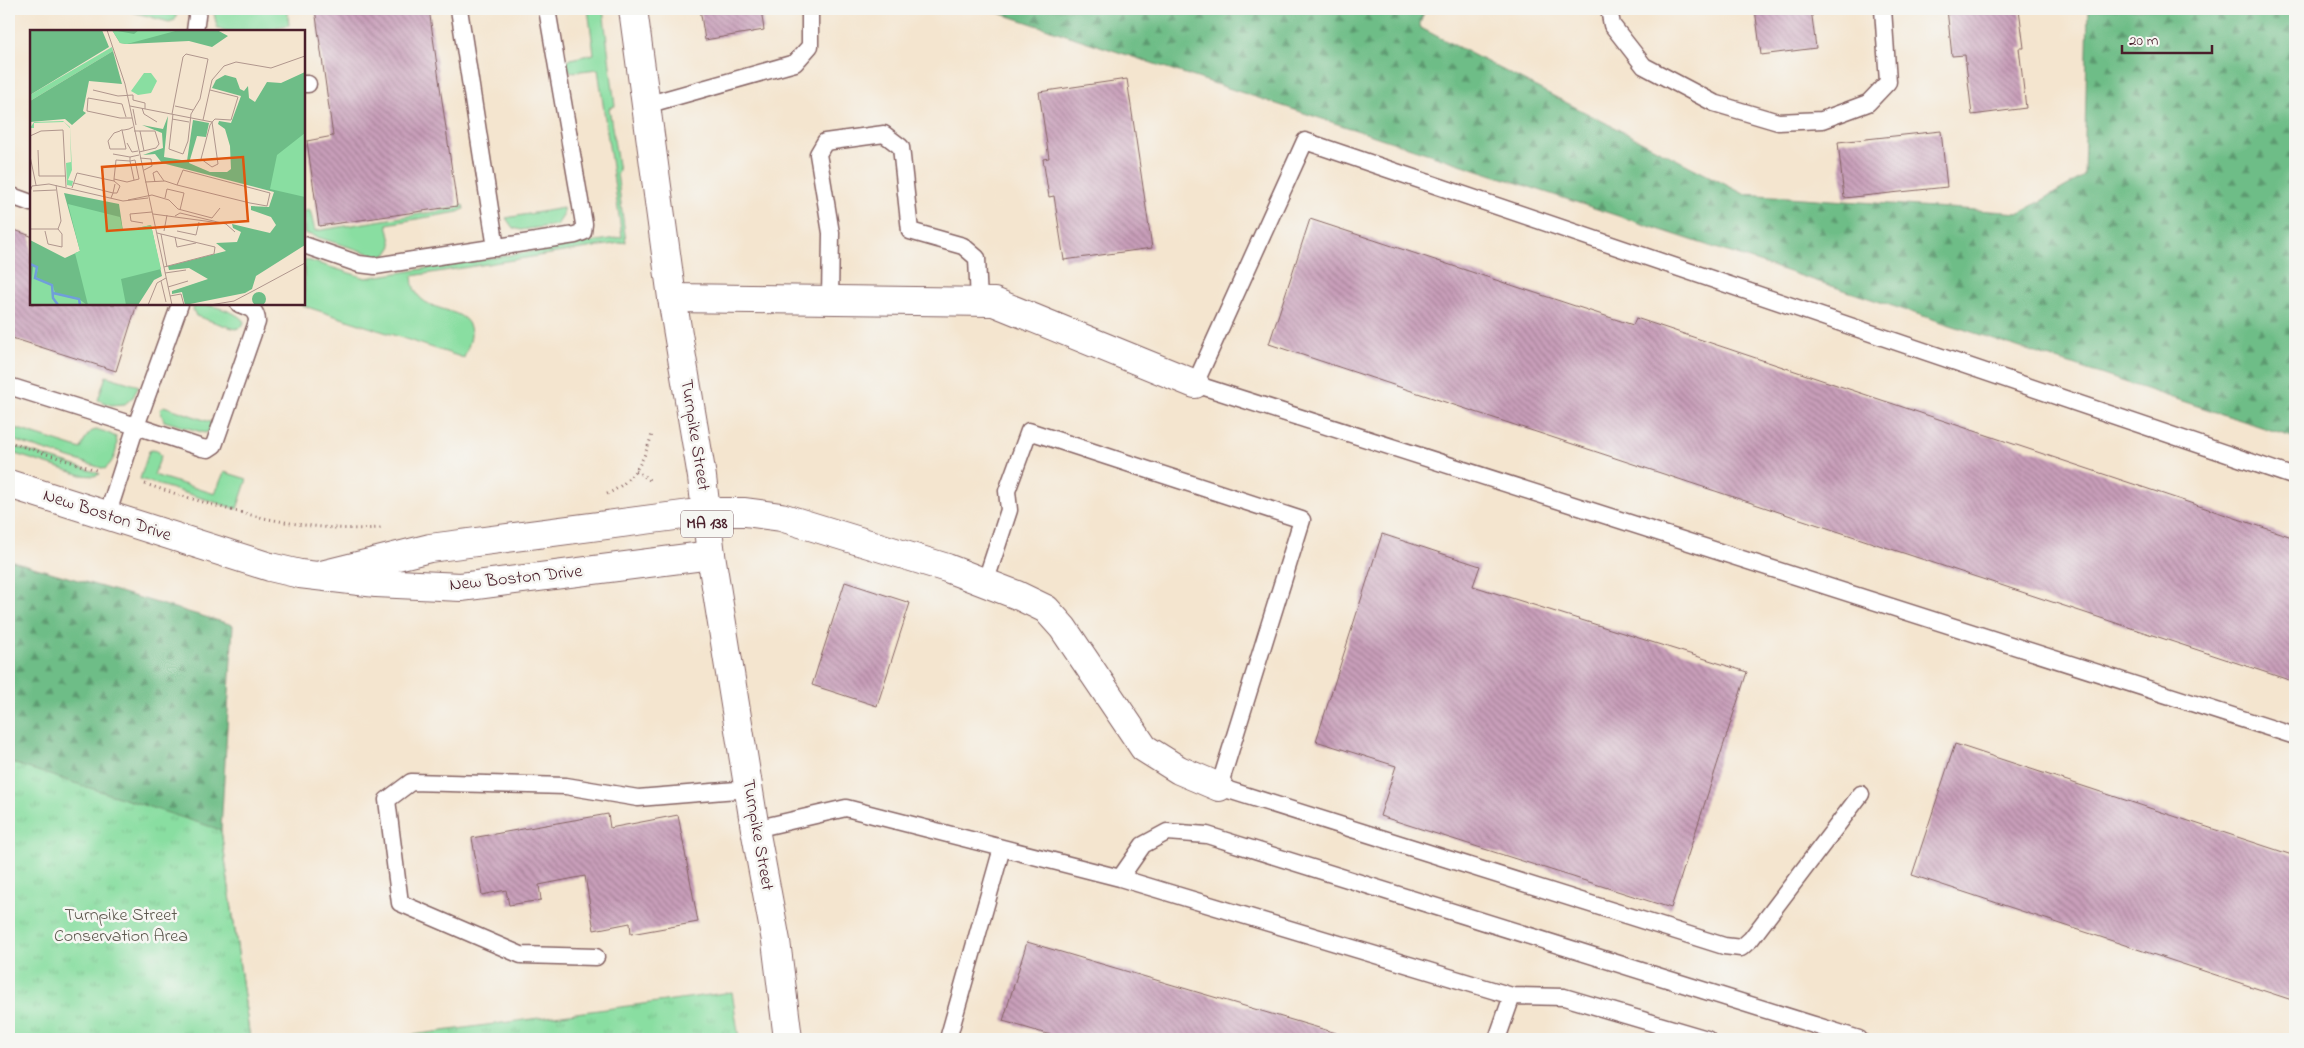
<svg xmlns="http://www.w3.org/2000/svg" width="2304" height="1048" font-family="'Indie Flower',sans-serif">
  <style>
    .grass { fill: #89dea1; stroke: #6a7e66 }
    .forest { fill: url(#forest-firs); stroke: #5c6e59 }
    .park { fill: url(#park-tufts); stroke: #6a7e66 }
    .building { fill: url(#building-back-hatch) }
    .lines { fill: none; stroke-linecap: round; stroke-linejoin: round }
    .service-casing { stroke: #866464; stroke-width: 19 }
    .minor-casing { stroke: #866464; stroke-width: 30 }
    .primary-casing { stroke: #866464; stroke-width: 30 }
    .path { stroke: #866464; stroke-width: 3; stroke-dasharray: 1 4; stroke-linecap: butt }
    .service { stroke: #fff; stroke-width: 16 }
    .minor { stroke: #fff; stroke-width: 28 }
    .primary { stroke: #fff; stroke-width: 28 }
    .labels { text-anchor: middle; dominant-baseline: central; stroke-width: 5; stroke-linejoin: round; paint-order: stroke }
    .shield { fill: #f6f6f2; stroke: #7e6067; stroke-width: 1 }
    .shield-label { font-size: 16px; font-weight: bold; fill: #4a1f2b }
    .street-label { font-size: 18px; fill: #4a1f2b; stroke: #f6f6f2 }
    .park-label { font-size: 18px; fill: #5d584e; stroke: #f6f6f2 }
    .inset-river { fill: none; stroke: #709fd9; stroke-width: 2.5 }
    .inset-road { fill: none; stroke: #b0968d; stroke-width: 1 }
    .view { fill: #e0560e; fill-opacity: 0.15; stroke: #e0560e; stroke-width: 2.5 }
    .inset-edge { fill: none; stroke: #4a1f2b; stroke-width: 2.5 }
  </style>
  <defs>
    <pattern id="forest-firs" width="22" height="20" patternUnits="userSpaceOnUse" patternTransform="scale(1.25)"><rect width="22" height="20" fill="#6ebd87"/><path d="M5 1l3.5 6h-7zM16 11l3.5 6h-7z" fill="#5c996f"/></pattern>
    <pattern id="park-tufts" width="24" height="20" patternUnits="userSpaceOnUse" patternTransform="scale(1.25)"><rect width="24" height="20" fill="#89dea1"/><path d="M3 7l-1-3M5 7V3M7 7l1-3M15 17l-1-3M17 17v-4M19 17l1-3" fill="none" stroke="#78be8b"/></pattern>
    <pattern id="building-back-hatch" width="6" height="6" patternUnits="userSpaceOnUse" patternTransform="scale(1.25)"><rect width="6" height="6" fill="#c89eb9"/><path d="M-1 5l2 2M0 0l6 6M5-1l2 2" fill="none" stroke="#a48097"/></pattern>
  </defs>
  <rect width="100%" height="100%" fill="#f6f6f2"/>
  <filter id="ink" filterUnits="userSpaceOnUse"><feTurbulence type="fractalNoise" baseFrequency=".02" numOctaves="2"/><feDisplacementMap in="SourceGraphic" scale="10" xChannelSelector="R" yChannelSelector="G"/><feConvolveMatrix kernelMatrix="1 2 1 2 8 2 1 2 1" color-interpolation-filters="sRGB"/></filter>
  <filter id="wash" filterUnits="userSpaceOnUse"><feTurbulence type="fractalNoise" baseFrequency=".0096" numOctaves="4" result="noise"/><feDisplacementMap in="SourceGraphic" scale="20" xChannelSelector="R" yChannelSelector="G"/><feGaussianBlur stdDeviation="1.12" result="paint"/><feColorMatrix in="noise" values="0 0 0 0 0 0 0 0 0 0 0 0 0 0 0 0 0 1.4 0 .05"/><feComposite in="paint" operator="in"/></filter>
  <g filter="url(#wash)">
    <rect width="100%" height="100%" fill="#f4e5cf"/>
    <path class="grass" d="M 122,9 L 171,9 L 177,13 L 175,20 L 169,22 Z
      M 213,9 L 287,9 L 289,25 C 271,28 231,38 217,27 Z
      M 588,9 L 603,9 L 615,106 L 609,108 L 619,171 L 617,173 L 626,242 L 412,276 C 413,320 468,300 471,332 C 472,340 466,351 464,358 L 298,304 L 304,304 L 304,259 L 366,278 L 622,237 L 598,69 L 572,72 L 565,68 L 566,62 L 570,59 L 594,54 Z
      M 463,205 L 464,209 L 458,212 L 387,224 L 392,246 L 386,255 L 378,256 L 304,233 L 304,211 L 310,210 L 315,231 L 457,208 Z
      M 563,208 L 563,216 L 557,225 L 521,230 L 513,228 L 506,218 Z
      M 196,304 C 208,304 238,311 244,322 L 242,327 L 235,329 L 196,316 L 193,309 Z
      M 106,376 L 139,386 L 133,397 L 125,404 L 111,405 L 98,400 Z
      M 164,406 L 210,422 L 211,424 L 209,431 L 205,433 L 164,421 L 160,410 Z
      M 9,426 L 81,449 C 89,427 95,426 116,437 C 119,448 114,462 105,469 L 9,439 Z
      M 9,445 L 95,472 L 100,474 L 94,476 L 81,475 L 9,452 Z
      M 152,450 L 158,451 L 161,456 L 154,475 L 215,494 L 224,472 L 247,479 L 237,509 L 140,479 L 149,451 Z"/>
    <path class="forest" d="M 987,9 L 1425,9 L 1419,27 L 1744,194 L 2020,213 L 2084,176 L 2088,9 L 2295,9 L 2295,438 Z
      M 9,560 L 233,625 L 221,830 L 250,1039 L 9,1039 Z"/>
    <path class="park" d="M 9,762 L 221,830 L 250,1039 L 9,1039 Z
      M 732,992 L 739,1039 L 383,1039 Z"/>
    <g id="blocks">
      <path class="building" d="M 315,9 L 429,9 L 457,206 L 319,226 L 307,141 L 333,136 Z
        M 700,9 L 761,9 L 764,30 L 705,40 Z
        M 1755,9 L 1811,9 L 1816,48 L 1761,55 Z
        M 1947,9 L 2019,9 L 2024,48 L 2019,48 L 2026,108 L 1972,115 L 1965,55 L 1952,56 Z
        M 1127,79 L 1152,248 L 1064,260 L 1054,196 L 1049,197 L 1043,159 L 1049,158 L 1039,92 Z
        M 1941,131 L 1947,187 L 1844,198 L 1838,142 Z
        M 1310,219 L 1633,325 L 1636,318 L 2295,538 L 2295,682 L 1269,344 Z
        M 9,228 L 31,236 L 31,304 L 137,304 L 116,371 L 9,337 Z
        M 1382,534 L 1480,566 L 1473,586 L 1747,672 L 1671,908 L 1380,816 L 1396,766 L 1316,741 Z
        M 845,582 L 910,603 L 877,706 L 812,685 Z
        M 1955,744 L 2295,856 L 2295,1001 L 1912,875 Z
        M 608,814 L 610,828 L 678,815 L 698,922 L 631,934 L 630,923 L 594,930 L 585,876 L 539,885 L 541,900 L 509,905 L 506,890 L 482,895 L 472,838 Z
        M 1027,942 L 1336,1033 L 1335,1039 L 1064,1039 L 1003,1021 Z"/>
    </g>
  </g>
  <g filter="url(#ink)">
    <use href="#blocks" fill-opacity="0" stroke="#866464" stroke-width="1"/>
    <g class="lines">
      <g class="service-casing">
        <path id="service" d="M 459,9 L 496,248
          M 1609,9 L 1612,25 L 1644,66 L 1714,103 L 1778,122 L 1822,120 L 1868,103 L 1888,82 L 1883,9
          M 195,31 L 198,9
          M 304,84 L 308,84
          M 646,105 L 795,63 L 810,46 L 810,9
          M 9,195 L 31,203
          M 304,245 L 359,264 L 375,266 L 575,235 L 583,232 L 584,224 L 547,9
          M 830,300 L 831,233 L 818,154 L 825,142 L 884,134 L 901,147 L 910,231 L 963,246 L 977,258 L 979,302
          M 9,386 L 136,426 L 180,304
          M 2295,477 L 1305,141 L 1195,384 L 2295,736
          M 107,516 L 136,426 L 202,448 L 208,449 L 214,445 L 257,322 C 257,310 250,308 239,304
          M 985,583 L 1009,510 L 1007,491 L 1029,431 L 1302,520 L 1219,787 L 1724,946 L 1741,948 L 1751,939 L 1861,794
          M 755,829 L 846,808 L 1120,878 L 1512,996 L 1564,997 L 1707,1039
          M 1120,878 L 1143,845 L 1167,832 L 1207,835 L 1859,1039
          M 596,957 L 521,955 L 400,903 L 387,800 L 411,782 L 566,786 L 638,798 L 749,789
          M 948,1039 L 1002,848
          M 1497,1039 L 1512,996"/>
      </g>
      <g class="minor-casing">
        <path id="minor" d="M 672,298 L 994,302 L 1195,384
          M 9,484 L 270,567 L 300,574 L 376,583 L 461,587 L 711,555
          M 321,575 L 430,548 L 706,512 L 745,512 L 781,517 L 947,568 L 1017,595 L 1046,609 L 1063,628 L 1144,748 L 1179,770 L 1219,787"/>
      </g>
      <g class="primary-casing">
        <path id="primary" d="M 633,9 L 672,298 L 702,477 L 711,555 L 755,829 L 776,941 L 788,1039"/>
      </g>
      <path class="path" d="M 9,442 L 99,471
        M 636,471 L 651,481
        M 145,484 C 224,509 296,533 381,528
        M 607,494 C 633,482 644,461 652,434"/>
      <use href="#service" class="service"/>
      <use href="#minor" class="minor"/>
      <use href="#primary" class="primary"/>
    </g>
  </g>
  <g class="labels">
    <rect class="shield" x="681" y="510.5" width="52" height="27" rx="4"/>
    <g class="shield-label">
      <text x="707" y="524">MA 138</text>
    </g>
    <g class="street-label">
      <text transform="translate(694 435) rotate(81)">Turnpike Street</text>
      <text transform="translate(107 516) rotate(18)">New Boston Drive</text>
      <text transform="translate(516 579) rotate(-6)">New Boston Drive</text>
      <text transform="translate(757 835) rotate(80)">Turnpike Street</text>
    </g>
    <g class="park-label">
      <text x="121" y="916">Turnpike Street<tspan x="121" dy="21">Conservation Area</tspan></text>
    </g>
  </g>
  <g transform="translate(30 30)">
    <rect width="275" height="275" fill="#f4e5cf"/>
    <path d="M 82,17 L 83,21 L 0,71 L 0,65 ZM 33,91 L 40,97 L 42,140 L 38,150 L 43,151 L 42,156 L 37,155 L 36,133 L 41,132 L 40,98 L 34,92 L 4,93 L 4,98 L 0,98 L 4,92 Z" fill="#89dea1"/>
    <path d="M 0,0 L 72,0 L 79,17 L 0,65 ZM 82,0 L 187,0 L 198,6 L 182,17 L 159,11 L 97,14 L 90,13 ZM 83,21 L 92,54 L 59,51 L 53,81 L 56,83 L 42,95 L 35,89 L 0,92 L 0,71 ZM 275,42 L 275,215 L 226,246 L 222,259 L 215,263 L 155,275 L 152,262 L 142,264 L 142,261 L 178,249 L 159,238 L 139,240 L 138,236 L 196,221 L 186,213 L 207,212 L 211,202 L 203,198 L 202,194 L 240,203 L 246,195 L 241,187 L 221,180 L 221,176 L 239,177 L 244,162 L 132,133 L 125,124 L 113,125 L 133,118 L 132,103 L 112,95 L 133,99 L 138,86 L 134,127 L 157,131 L 163,90 L 179,93 L 176,107 L 167,106 L 159,133 L 180,142 L 197,142 L 201,139 L 200,116 L 195,99 L 188,94 L 189,91 L 201,93 L 211,66 L 182,58 L 186,50 L 195,45 L 206,48 L 210,59 L 214,61 L 218,56 L 219,68 L 225,72 L 237,52 L 251,53 ZM 34,163 L 89,174 L 93,201 L 121,195 L 132,246 L 124,250 L 108,275 L 0,275 L 0,210 L 35,228 L 50,221 ZM222 269a7 7 0 1 1 14 0a7 7 0 1 1-14 0Z" fill="#6ebd87"/>
    <path d="M 82,0 L 104,4 L 109,0 L 149,0 L 97,14 L 90,13 ZM 114,43 L 121,43 L 127,51 L 121,63 L 108,65 L 101,61 Z" fill="#89dea1"/>
    <path d="M 275,103 L 275,167 L 240,159 L 247,125 ZM 38,174 L 90,187 L 93,201 L 121,195 L 131,239 L 91,249 L 96,275 L 58,275 L 45,223 L 50,221 ZM 3,235 L 8,238 L 6,247 L 23,256 L 25,263 L 49,269 L 57,275 L 0,275 Z" fill="#89dea1"/>
    <path class="inset-river" d="M 0,234 L 7,237 L 5,248 L 22,255 L 23,268 L 28,275M 23,263 L 49,269 L 50,275"/>
    <path class="inset-road" d="M 77,0 L 95,54 L 142,275M 63,60 L 88,66 L 103,65 L 103,70 L 115,73 L 115,79M 180,60 L 208,67 L 201,90 L 185,89 L 183,91 L 180,95 L 171,129 L 182,137 L 188,134 L 182,92M 100,76 L 182,92M 145,76 L 163,80M 112,78 L 114,84 L 127,92M 103,79 L 106,95M 142,84 L 153,27 L 156,24 L 178,29 L 170,69 L 161,84 L 158,111 L 153,124 L 139,119 L 143,84M 96,87 L 92,74 L 58,68 L 57,81 L 90,88 L 102,88M 142,89 L 159,92M 173,90 L 182,50 L 194,36 L 206,32 L 241,38 L 275,26M 92,100 L 96,119 L 80,119 L 78,111 L 84,103 L 90,101 L 91,100 L 94,100 L 99,99 L 103,97M 104,101 L 125,101 L 129,114 L 126,118 L 109,122M 110,101 L 114,121M 0,106 L 11,101 L 33,100 L 36,157M 97,113 L 102,122 L 108,121M 8,120 L 9,146 L 36,146M 83,124 L 100,127M 0,126 L 6,155M 110,128 L 121,129 L 122,136 L 114,140M 100,131 L 104,150M 84,149 L 86,130 L 100,131M 84,151 L 84,149 L 97,152 L 109,149 L 105,130 L 100,131 L 100,127 L 109,125M 115,152 L 135,151 L 147,155 L 220,173 L 237,176 L 240,163 L 153,140 L 147,155M 125,152 L 123,143 L 127,141 L 134,151M 44,153 L 83,163 L 85,154M 42,158 L 47,143 L 84,151 L 90,156 L 87,163 L 83,163 L 81,168M 3,161 L 26,160M 0,162 L 2,156 L 19,154 L 93,171 L 118,168M 135,168 L 137,159 L 154,163 L 150,180M 98,170 L 122,165 L 139,170 L 148,179 L 182,188 L 190,178M 123,184 L 190,193M 145,186 L 150,183 L 196,194 L 205,202M 113,193 L 101,191 L 100,184 L 122,182M 0,199 L 28,199 L 31,191 L 26,155M 15,201 L 18,214 L 32,217 L 32,204 L 28,199M 134,201 L 137,185M 147,201 L 166,205 L 169,192M 127,203 L 185,217 L 184,224 L 134,237M 131,204 L 137,237M 145,207 L 147,217 L 166,213M 135,243 L 156,240M 131,251 L 136,272M 138,257 L 158,251M 223,261 L 275,233M 140,266 L 151,264 L 154,275M 118,275 L 127,253 L 136,248M 180,275 L 204,271 L 223,261M 250,275 L 269,275"/>
    <path class="view" d="M 213,127 L 218,191 L 77,201 L 72,137 Z"/>
    <rect width="275" height="275" class="inset-edge"/>
  </g>
  <rect width="2304" height="1048" fill="none" stroke="#f6f6f2" stroke-width="30"/>
  <path d="M2122 45v8h90v-8" fill="none" stroke="#4a1f2b" stroke-width="2.5"/>
  <text x="2129" y="45" font-size="15" fill="#4a1f2b" stroke="#f6f6f2" stroke-width="4" paint-order="stroke">20 m</text>
</svg>
